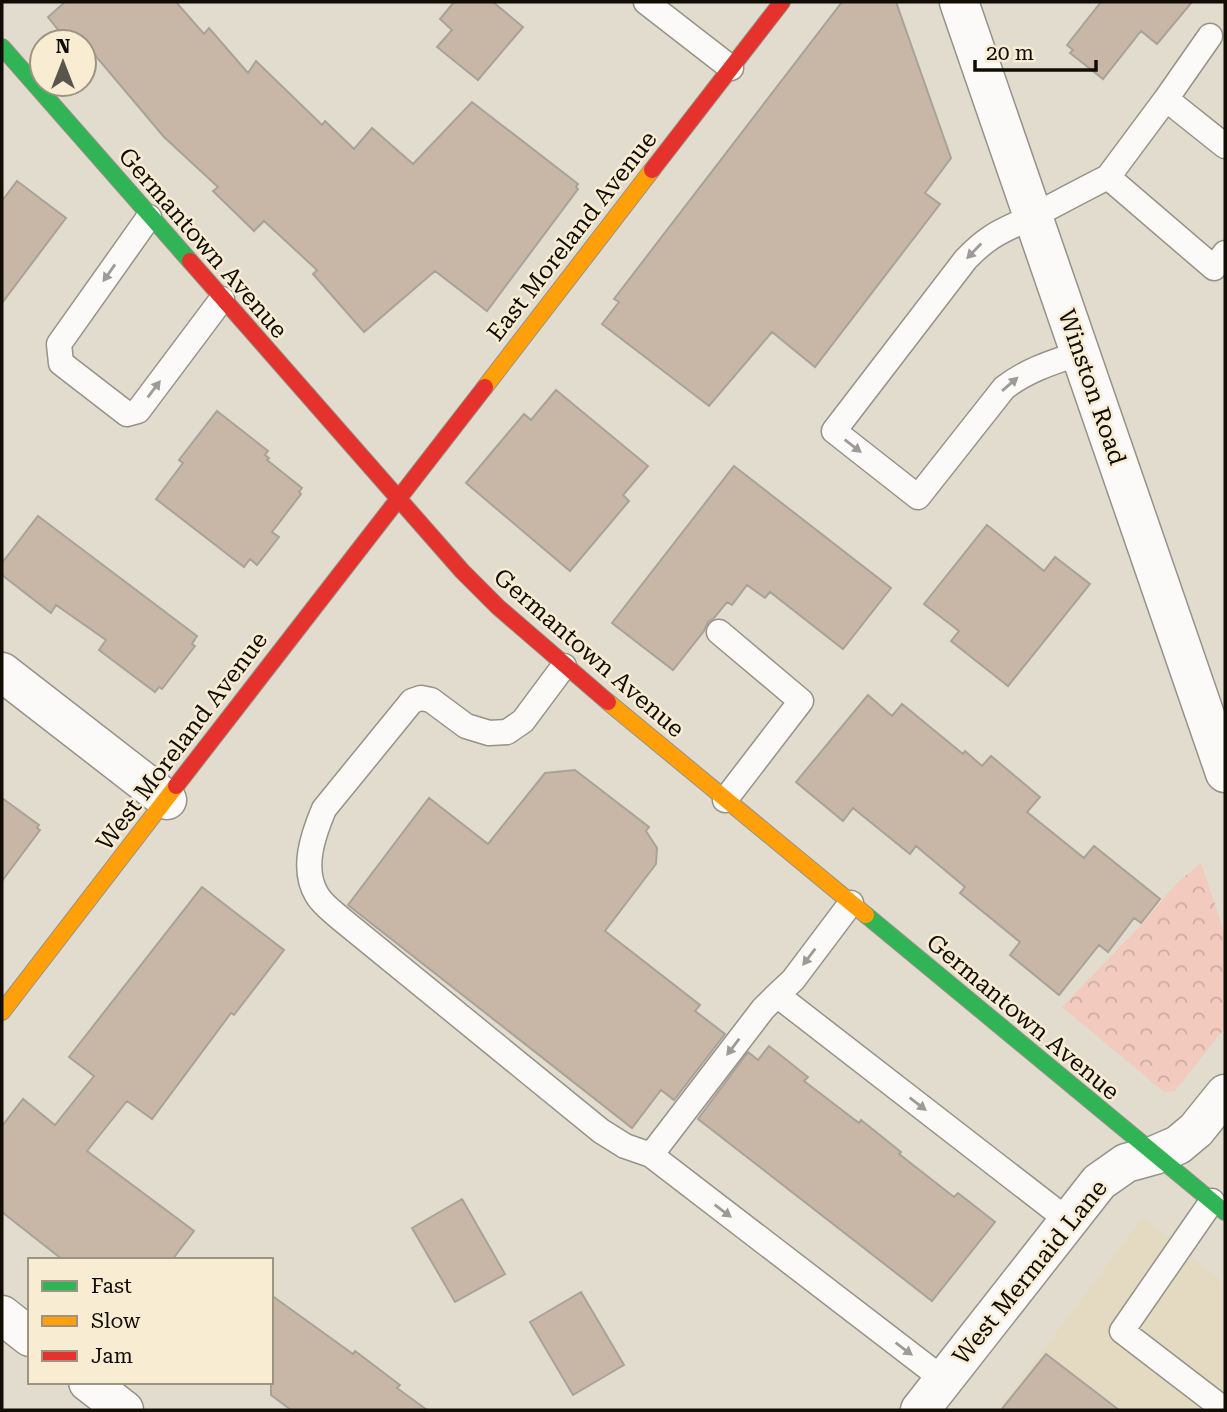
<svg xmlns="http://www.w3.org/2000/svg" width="1227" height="1412" font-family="'Roboto Serif',serif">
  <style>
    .built { fill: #e4d9c1 }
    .park { fill: url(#park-crowns) }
    .building { fill: #c8b7a6; stroke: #a9a299; stroke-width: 2 }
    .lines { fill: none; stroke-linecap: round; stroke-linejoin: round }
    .lane-casing { stroke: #969287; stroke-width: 27 }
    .street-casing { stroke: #969287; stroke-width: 41 }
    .fast-casing { stroke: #969287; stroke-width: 18 }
    .slow-casing { stroke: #969287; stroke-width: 18 }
    .jam-casing { stroke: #969287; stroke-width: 18 }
    .lane { stroke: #fbfaf8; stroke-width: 24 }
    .street { stroke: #fbfaf8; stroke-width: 38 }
    .fast { stroke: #30b455; stroke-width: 16 }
    .slow { stroke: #ff9f0a; stroke-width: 16 }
    .jam { stroke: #e5322d; stroke-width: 16 }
    .oneway { fill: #9d9b97 }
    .labels { text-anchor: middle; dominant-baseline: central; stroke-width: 5; stroke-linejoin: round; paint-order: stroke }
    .street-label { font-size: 24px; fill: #110d05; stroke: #f8ecd3 }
  </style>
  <defs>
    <pattern id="park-crowns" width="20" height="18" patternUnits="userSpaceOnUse" patternTransform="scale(1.75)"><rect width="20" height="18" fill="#f2cabe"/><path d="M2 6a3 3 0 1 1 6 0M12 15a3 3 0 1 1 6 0" fill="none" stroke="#ceaca2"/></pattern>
  </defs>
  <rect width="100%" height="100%" fill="#e2dcce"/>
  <path class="built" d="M 1143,1217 L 1225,1284 L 1225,1410 L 998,1410 Z"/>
  <path class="park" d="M 1201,863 L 1225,934 L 1225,1028 L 1175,1091 L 1164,1092 L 1062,1007 L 1142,924 L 1178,882 Z"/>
  <path class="building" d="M 65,2 L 176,2 L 204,34 L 209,28 L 248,73 L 256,61 L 322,125 L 325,121 L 354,149 L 372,128 L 413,164 L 472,102 L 578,184 L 576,187 L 578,189 L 487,311 L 435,271 L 364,332 L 313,274 L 317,270 L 264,221 L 254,231 L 213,191 L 218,187 L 164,137 L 84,42 L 68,42 L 48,17 Z
    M 454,2 L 493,2 L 523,27 L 478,80 L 437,47 L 452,30 L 440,19 Z
    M 842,2 L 896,2 L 951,158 L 925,193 L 940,204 L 815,367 L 772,332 L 709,406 L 602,324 L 619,302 L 614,299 Z
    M 1101,2 L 1192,2 L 1157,44 L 1141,31 L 1103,79 L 1070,53 L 1073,50 L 1067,45 Z
    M 17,181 L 66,218 L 2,303 L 2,201 Z
    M 556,390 L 648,466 L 623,495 L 629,501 L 570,571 L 466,483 L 524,414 L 531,420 Z
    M 217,411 L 268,451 L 265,455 L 269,458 L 267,460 L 302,488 L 299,492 L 301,494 L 272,532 L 279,537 L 257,565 L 250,559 L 244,567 L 156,499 L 183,463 L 179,460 Z
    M 734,466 L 891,588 L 843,649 L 770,592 L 765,598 L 747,585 L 732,605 L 727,602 L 714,618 L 708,622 L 704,631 L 673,670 L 612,623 Z
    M 38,516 L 197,636 L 192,644 L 195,646 L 162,689 L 159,687 L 155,692 L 99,650 L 106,640 L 56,605 L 51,613 L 2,575 L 2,563 Z
    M 987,525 L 1044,571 L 1055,557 L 1090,584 L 1008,686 L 951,641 L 959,631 L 924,604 Z
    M 868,695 L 892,716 L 902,704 L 963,754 L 965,751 L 982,766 L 991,756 L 1040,797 L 1027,812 L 1084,858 L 1094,846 L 1160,899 L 1141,923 L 1134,918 L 1108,952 L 1099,945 L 1059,995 L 1010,955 L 1020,942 L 960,893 L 965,887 L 916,846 L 910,854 L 853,808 L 843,821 L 796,782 Z
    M 575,770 L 649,827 L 646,831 L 657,848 L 656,864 L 605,931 L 700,1005 L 695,1011 L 725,1034 L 674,1100 L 661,1090 L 632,1128 L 348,905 L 429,798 L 488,844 L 545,773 Z
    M 2,798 L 39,825 L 37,828 L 40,830 L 2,881 Z
    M 202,887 L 284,950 L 234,1015 L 231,1013 L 152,1119 L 127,1101 L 87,1151 L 194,1231 L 172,1260 L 63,1260 L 2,1212 L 2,1126 L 23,1099 L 55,1125 L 94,1076 L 69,1057 Z
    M 769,1046 L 808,1077 L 804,1081 L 859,1123 L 861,1120 L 901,1152 L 899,1154 L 954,1197 L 958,1193 L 995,1222 L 932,1301 L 698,1119 L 748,1052 L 758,1060 Z
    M 462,1199 L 505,1274 L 455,1302 L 412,1228 Z
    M 581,1292 L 624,1365 L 573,1395 L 530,1322 Z
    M 271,1295 L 353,1354 L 355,1351 L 400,1385 L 397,1388 L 427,1410 L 291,1410 L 271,1395 Z
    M 1046,1354 L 1119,1410 L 1001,1410 Z"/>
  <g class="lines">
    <g class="lane-casing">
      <path id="lane" d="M 646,2 L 731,68
        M 1166,99 L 1210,36
        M 1225,146 L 1166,99 L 1108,177 L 1214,268 L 1225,253
        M 149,217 L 59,344 L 61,363 L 127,414 L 138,411 L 222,299
        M 1080,353 C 1053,362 1027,370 1004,388 L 918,497 L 834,431 L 966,259 C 992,232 1004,231 1035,215 C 1060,202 1084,189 1108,177
        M 719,632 L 801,701 L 725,800
        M 564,666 L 523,721 L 507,732 L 489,733 L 466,726 L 431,700 L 421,698 L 412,701 L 324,809 C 313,835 301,869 317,895 C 322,904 333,912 341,919 L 601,1131 L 625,1146 L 651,1155
        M 851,903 L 793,980 L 777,995 L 1070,1222
        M 777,995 L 763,1009 L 651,1155 L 944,1380
        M 1212,1201 L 1122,1331 L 1225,1410"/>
    </g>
    <g class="street-casing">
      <path id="street" d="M 959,2 L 1225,773
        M 2,672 L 167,800
        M 2,1315 L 30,1337
        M 88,1382 L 124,1410
        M 920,1410 L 1099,1182 L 1126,1163 L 1155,1155 L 1178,1145 L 1196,1130 L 1225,1094"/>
    </g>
    <g class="fast-casing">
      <path id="fast" d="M 2,47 L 190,261
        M 866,915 L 1225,1212"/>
    </g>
    <g class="slow-casing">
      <path id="slow" d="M 485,387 L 652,170
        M 608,702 L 866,915
        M 2,1012 L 176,786"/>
    </g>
    <g class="jam-casing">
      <path id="jam" d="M 652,170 L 782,2
        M 190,261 L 462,571 L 498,607 L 608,702
        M 176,786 L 485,387"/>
    </g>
    <use href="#lane" class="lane"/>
    <use href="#street" class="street"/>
    <use href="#fast" class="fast"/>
    <use href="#slow" class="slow"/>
    <use href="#jam" class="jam"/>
  </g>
  <defs><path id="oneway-solid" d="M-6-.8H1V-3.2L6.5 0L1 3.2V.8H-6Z" transform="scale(1.75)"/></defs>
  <g class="oneway">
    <use href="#oneway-solid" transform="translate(974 251) rotate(134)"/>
    <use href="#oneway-solid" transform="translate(109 273) rotate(125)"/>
    <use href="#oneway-solid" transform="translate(1010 384) rotate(-41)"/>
    <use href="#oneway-solid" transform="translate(154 389) rotate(-53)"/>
    <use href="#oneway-solid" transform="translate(853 446) rotate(38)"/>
    <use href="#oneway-solid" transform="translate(809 957) rotate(127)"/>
    <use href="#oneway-solid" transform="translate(733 1047) rotate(127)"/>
    <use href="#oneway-solid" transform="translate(918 1104) rotate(38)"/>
    <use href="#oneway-solid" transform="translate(723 1211) rotate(37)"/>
    <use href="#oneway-solid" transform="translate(904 1349) rotate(37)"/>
  </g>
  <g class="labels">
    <g class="street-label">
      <text transform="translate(572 236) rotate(-52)">East Moreland Avenue</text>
      <text transform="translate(203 243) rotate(49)">Germantown Avenue</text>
      <text transform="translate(1092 387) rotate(71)">Winston Road</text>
      <text transform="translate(589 653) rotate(41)">Germantown Avenue</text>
      <text transform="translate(182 741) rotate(-53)">West Moreland Avenue</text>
      <text transform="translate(1023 1017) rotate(40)">Germantown Avenue</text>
      <text transform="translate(1030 1272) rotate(-51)">West Mermaid Lane</text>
    </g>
  </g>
  <rect width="1227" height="1412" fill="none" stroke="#110d05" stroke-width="7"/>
  <rect x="28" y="1258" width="245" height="126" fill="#f8ecd3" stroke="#9c9381" stroke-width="2"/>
  <rect x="42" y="1281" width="35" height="10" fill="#30b455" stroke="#9c9381" stroke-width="2"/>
  <text x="91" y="1293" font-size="21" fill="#110d05">Fast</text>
  <rect x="42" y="1316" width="35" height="10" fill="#ff9f0a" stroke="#9c9381" stroke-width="2"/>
  <text x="91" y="1328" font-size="21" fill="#110d05">Slow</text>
  <rect x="42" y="1351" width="35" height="10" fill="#e5322d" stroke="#9c9381" stroke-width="2"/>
  <text x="91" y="1363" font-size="21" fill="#110d05">Jam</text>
  <g transform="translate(63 63)"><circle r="33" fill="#f8ecd3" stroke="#9c9381" stroke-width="2"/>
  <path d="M0-5L12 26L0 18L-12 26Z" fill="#5a554b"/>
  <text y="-10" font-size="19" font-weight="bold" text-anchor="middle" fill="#110d05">N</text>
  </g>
  <path d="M975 60v10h121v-10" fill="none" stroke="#110d05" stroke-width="3.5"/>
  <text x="986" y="60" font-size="21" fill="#110d05" stroke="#f8ecd3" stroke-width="5" paint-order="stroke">20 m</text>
</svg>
